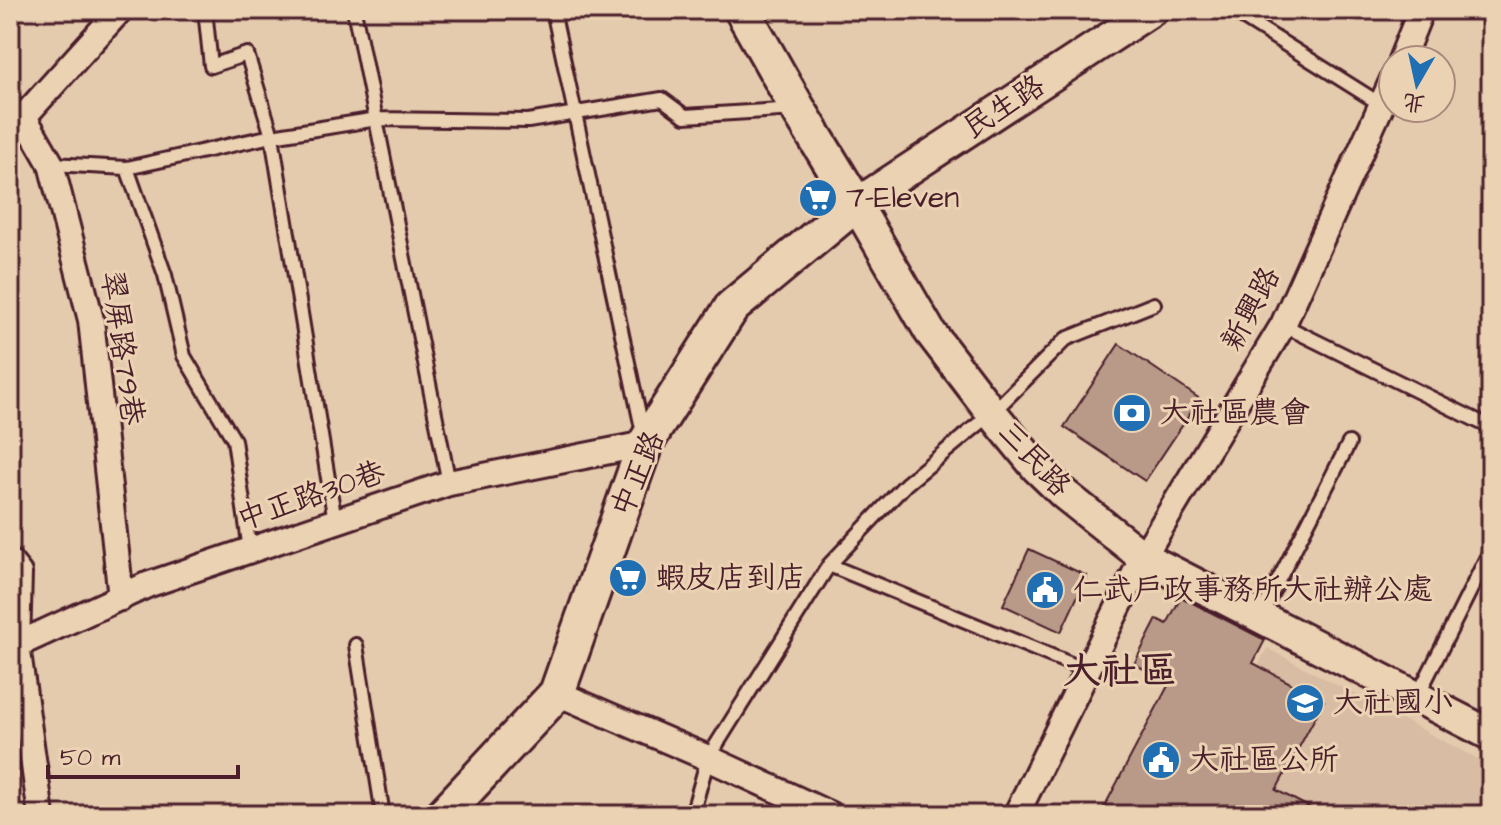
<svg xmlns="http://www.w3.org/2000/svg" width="1501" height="825" font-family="'Architects Daughter','LXGW WenKai TC',sans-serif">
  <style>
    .built { fill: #d8bca3 }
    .building { fill: #b99a89; stroke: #4a1f2b; stroke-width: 2 }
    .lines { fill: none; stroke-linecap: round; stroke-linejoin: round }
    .service-casing { stroke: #4a1f2b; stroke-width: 18 }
    .minor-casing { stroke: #4a1f2b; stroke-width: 30 }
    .tertiary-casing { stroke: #4a1f2b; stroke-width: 36 }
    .secondary-casing { stroke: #4a1f2b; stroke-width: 40 }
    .service { stroke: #ebd2b3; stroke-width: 12 }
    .minor { stroke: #ebd2b3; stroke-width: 24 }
    .tertiary { stroke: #ebd2b3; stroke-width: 30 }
    .secondary { stroke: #ebd2b3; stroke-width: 34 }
    .labels { text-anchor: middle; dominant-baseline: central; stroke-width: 6; stroke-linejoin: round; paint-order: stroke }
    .street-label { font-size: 30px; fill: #4a1f2b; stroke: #ebd2b3 }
    .poi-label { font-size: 30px; fill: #4a1f2b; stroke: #ebd2b3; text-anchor: start }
    .district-label { font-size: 38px; font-weight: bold; fill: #4a1f2b; stroke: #ebd2b3 }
  </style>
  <rect width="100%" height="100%" fill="#e5cbae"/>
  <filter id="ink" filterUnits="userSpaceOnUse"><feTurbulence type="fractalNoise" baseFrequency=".0125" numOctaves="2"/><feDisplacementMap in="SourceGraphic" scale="16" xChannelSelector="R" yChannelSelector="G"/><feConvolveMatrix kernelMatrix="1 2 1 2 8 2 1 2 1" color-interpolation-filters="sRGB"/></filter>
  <g filter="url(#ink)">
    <path class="built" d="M 1267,648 L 1491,766 L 1491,815 L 1181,815 Z"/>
    <path class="building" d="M 1119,344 L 1200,399 L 1145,481 L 1064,427 Z
      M 1029,549 L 1087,576 L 1061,632 L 1003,605 Z
      M 1181,597 L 1265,640 L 1253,663 L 1324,701 L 1276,790 L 1324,815 L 1100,815 L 1170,682 L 1134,664 L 1157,619 L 1167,624 Z"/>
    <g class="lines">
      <g class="service-casing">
        <path id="service" d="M 205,10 L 211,66 L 247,54 L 272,136 L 335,521
          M 354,10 L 449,483
          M 553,10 L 643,433
          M 1231,10 L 1382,105
          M 51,164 L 127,168 L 272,136 L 377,119 L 528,121 L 662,99 L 685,116 L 795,109
          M 127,168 L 165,275 L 184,356 L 234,440 L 250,550
          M 1283,325 L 1490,427 L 1491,425
          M 829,565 L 1088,671
          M 1260,616 L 1349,443
          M 356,645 L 383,815
          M 1417,697 L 1491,549
          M 692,815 L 708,758 L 829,565 L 906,484 L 992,413 L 1066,339 L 1154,304"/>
      </g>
      <g class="minor-casing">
        <path id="minor" d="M 1401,60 L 1421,10
          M 24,117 L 51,164 L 91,320 L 121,598
          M 10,132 L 120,10
          M 10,562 L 19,573 L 17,645 L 41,815
          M 10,648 L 147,585 L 449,483 L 645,444
          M 557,693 L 708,758 L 831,815
          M 1016,815 L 1143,557 L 1283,325 L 1393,79"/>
      </g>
      <g class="tertiary-casing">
        <path id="tertiary" d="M 1152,10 L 856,204 L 930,332 L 992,413 L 1037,468 L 1064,494 L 1143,557 L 1491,735"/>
      </g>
      <g class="secondary-casing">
        <path id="secondary" d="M 443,815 L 557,693 L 645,444 L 732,307 L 856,204 L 798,109 L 742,10"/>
      </g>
      <use href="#service" class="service"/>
      <use href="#minor" class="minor"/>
      <use href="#tertiary" class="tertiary"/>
      <use href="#secondary" class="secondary"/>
    </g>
  </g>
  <defs>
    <g id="supermarket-disc" transform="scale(2)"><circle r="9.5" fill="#1f6fb2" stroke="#ebd2b3"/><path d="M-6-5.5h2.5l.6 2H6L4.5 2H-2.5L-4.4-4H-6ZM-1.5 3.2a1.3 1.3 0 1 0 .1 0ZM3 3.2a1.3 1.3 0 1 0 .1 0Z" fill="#fff"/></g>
    <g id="bank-disc" transform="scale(2)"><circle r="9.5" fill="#1f6fb2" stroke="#ebd2b3"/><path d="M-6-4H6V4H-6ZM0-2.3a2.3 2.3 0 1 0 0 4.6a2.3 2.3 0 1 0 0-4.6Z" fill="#fff"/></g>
    <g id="civic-disc" transform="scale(2)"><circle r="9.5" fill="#1f6fb2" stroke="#ebd2b3"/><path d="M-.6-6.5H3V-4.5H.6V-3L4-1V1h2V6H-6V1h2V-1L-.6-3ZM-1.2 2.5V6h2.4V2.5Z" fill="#fff"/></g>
    <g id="school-disc" transform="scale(2)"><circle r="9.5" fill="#1f6fb2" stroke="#ebd2b3"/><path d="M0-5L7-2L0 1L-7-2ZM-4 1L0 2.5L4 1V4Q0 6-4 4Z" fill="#fff"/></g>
  </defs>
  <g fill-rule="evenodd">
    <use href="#supermarket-disc" x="818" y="198"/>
    <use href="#bank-disc" x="1132" y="413"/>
    <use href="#supermarket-disc" x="628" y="578"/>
    <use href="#civic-disc" x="1045" y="590"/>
    <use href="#school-disc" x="1305" y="703"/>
    <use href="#civic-disc" x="1161" y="760"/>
  </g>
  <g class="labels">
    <g class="street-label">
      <text transform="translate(1004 107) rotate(-33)">民生路</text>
      <text transform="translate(1251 309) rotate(-62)">新興路</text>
      <text transform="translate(122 348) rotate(82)">翠屏路79巷</text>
      <text transform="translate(1034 459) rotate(47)">三民路</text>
      <text transform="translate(638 474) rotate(-67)">中正路</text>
      <text transform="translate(311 496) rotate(-19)">中正路30巷</text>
    </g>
    <g class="poi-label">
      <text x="846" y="198">7-Eleven</text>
      <text x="1160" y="413">大社區農會</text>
      <text x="656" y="578">蝦皮店到店</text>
      <text x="1073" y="590">仁武戶政事務所大社辦公處</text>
      <text x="1333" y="703">大社國小</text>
      <text x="1189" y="760">大社區公所</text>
    </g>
    <g class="district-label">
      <text x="1120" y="672">大社區</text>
    </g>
  </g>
  <rect width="1501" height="825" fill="none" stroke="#ebd2b3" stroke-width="40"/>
  <rect x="20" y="20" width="1461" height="785" fill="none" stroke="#4a1f2b" stroke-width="3" filter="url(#ink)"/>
  <g transform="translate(1417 84) rotate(189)"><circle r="38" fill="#ebd2b3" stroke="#ab8a7d" stroke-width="2"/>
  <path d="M0-6L14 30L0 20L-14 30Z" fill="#1f6fb2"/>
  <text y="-12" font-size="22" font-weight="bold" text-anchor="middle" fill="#4a1f2b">北</text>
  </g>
  <path d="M48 765v12h190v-12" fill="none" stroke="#4a1f2b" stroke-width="4"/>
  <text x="60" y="765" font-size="24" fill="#4a1f2b" stroke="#ebd2b3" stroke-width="6" paint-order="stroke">50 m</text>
</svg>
